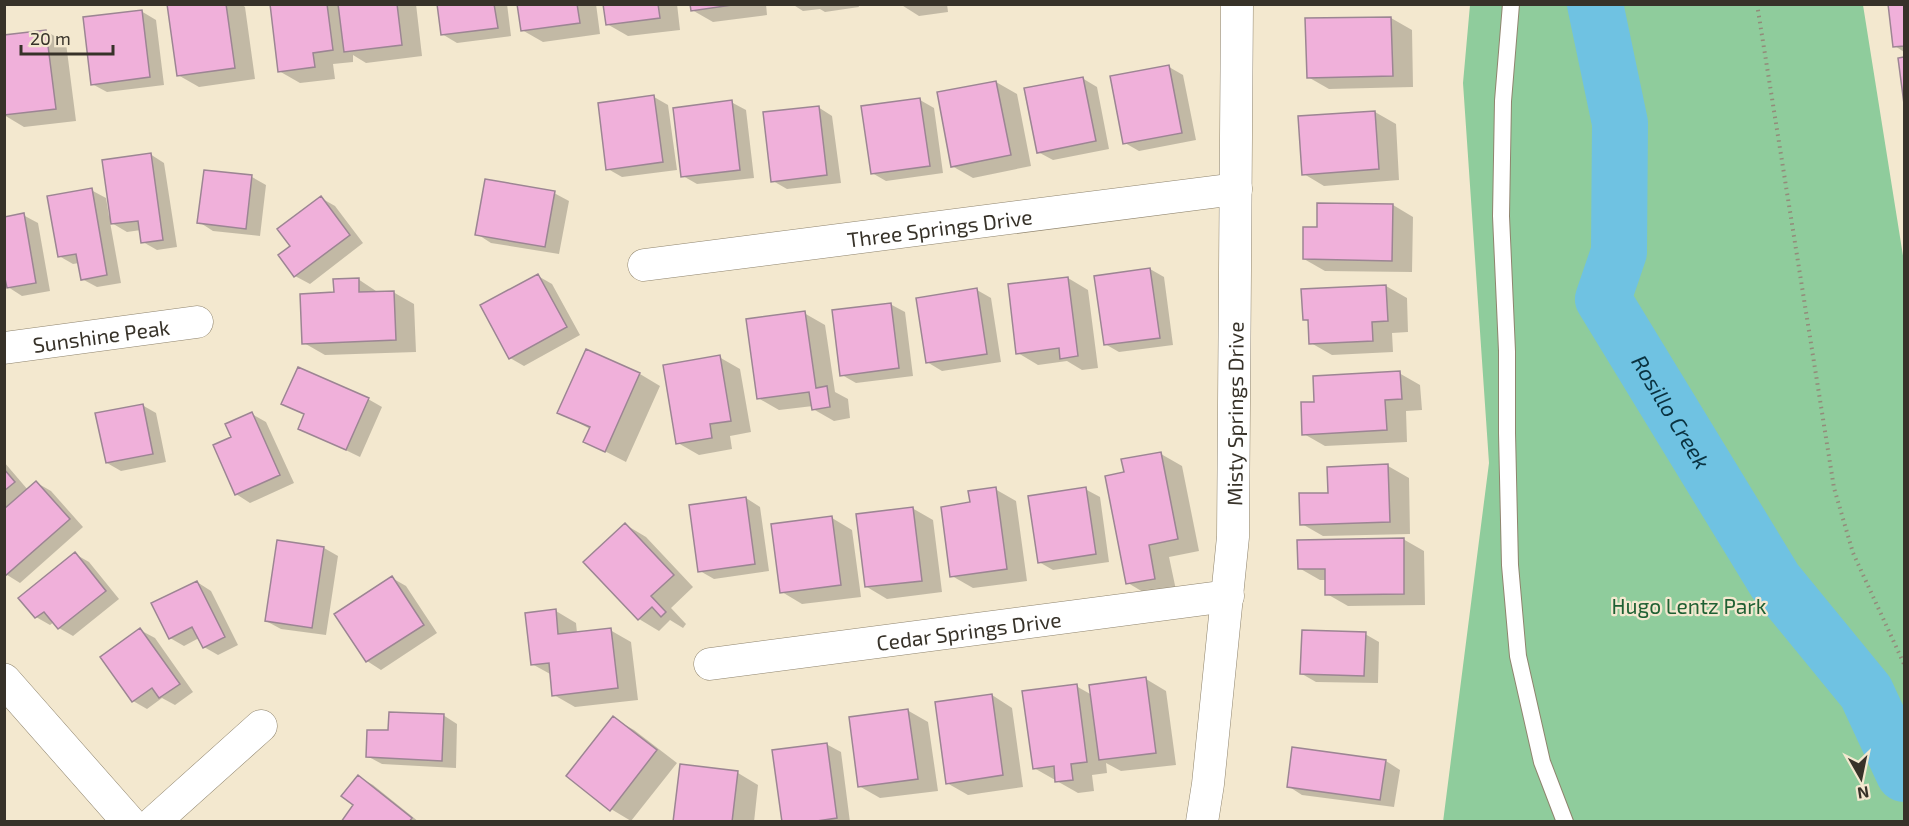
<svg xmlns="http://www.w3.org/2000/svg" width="1909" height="826" font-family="'Exo 2',sans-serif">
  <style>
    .green { fill: #8fcc9c }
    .shadow { fill: #0003 }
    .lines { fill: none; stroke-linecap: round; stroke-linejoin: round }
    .river { stroke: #6fc2e2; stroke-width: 56 }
    .building { fill: #f0b0da; stroke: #9c8593; stroke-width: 1.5 }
    .service-casing { stroke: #8f846e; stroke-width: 18 }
    .minor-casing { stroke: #8f846e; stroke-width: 33 }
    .tertiary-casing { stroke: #8f846e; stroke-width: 34 }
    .path { stroke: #938b7a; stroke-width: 4; stroke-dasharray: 1.5 4.5; stroke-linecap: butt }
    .service { stroke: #fff; stroke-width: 16 }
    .minor { stroke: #fff; stroke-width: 32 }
    .tertiary { stroke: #fff; stroke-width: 33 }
    .labels { text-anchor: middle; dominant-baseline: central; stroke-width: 4.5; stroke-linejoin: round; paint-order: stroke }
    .street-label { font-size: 21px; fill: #373229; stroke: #f3e8cf }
    .park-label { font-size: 21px; fill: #1f6033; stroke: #f3e8cf }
    .water-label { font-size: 22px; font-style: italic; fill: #0a3240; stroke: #f3e8cf }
  </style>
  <rect width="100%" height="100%" fill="#f3e8cf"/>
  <path class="green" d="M 1470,5 L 1863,5 L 1904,262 L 1904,821 L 1443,822 L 1489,463 L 1463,83 Z"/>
  <path class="shadow" d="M 169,4 L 241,4 L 245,7 L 255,79 L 199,87 L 178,75 Z
    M 271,4 L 416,4 L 422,56 L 366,63 L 353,55 L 353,62 L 333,64 L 335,79 L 300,83 L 279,71 Z
    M 439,4 L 507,4 L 511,36 L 457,43 L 442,34 Z
    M 518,4 L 596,4 L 600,34 L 543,42 L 522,30 Z
    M 604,4 L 677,4 L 680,30 L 628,36 L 607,24 Z
    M 691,4 L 766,4 L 767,15 L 713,22 L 692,10 Z
    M 792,4 L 858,4 L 859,7 L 825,12 L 820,9 L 803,11 Z
    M 900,4 L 947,4 L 948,12 L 919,16 Z
    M 1894,4 L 1904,4 L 1904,52 L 1895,46 Z
    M 141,11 L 156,20 L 164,85 L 107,92 L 92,84 Z
    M 1391,18 L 1412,30 L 1413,87 L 1329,89 L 1308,77 Z
    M 46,31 L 66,43 L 76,121 L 24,127 L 4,115 L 4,36 Z
    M 1904,59 L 1904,98 L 1899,60 Z
    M 1169,67 L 1183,75 L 1196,140 L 1139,151 L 1125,143 Z
    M 1082,78 L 1097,87 L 1109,149 L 1053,160 L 1038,152 Z
    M 996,82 L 1017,94 L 1031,166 L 973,178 L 952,166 Z
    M 654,97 L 668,105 L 677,170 L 622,177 L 608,169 Z
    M 920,100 L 934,108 L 943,173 L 886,181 L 872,173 Z
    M 731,102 L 746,110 L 754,178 L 697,184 L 683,176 Z
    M 818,107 L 832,116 L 841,183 L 787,189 L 773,181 Z
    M 1375,112 L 1396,124 L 1399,180 L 1324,186 L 1304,174 Z
    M 150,154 L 164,163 L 177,247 L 157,250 L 143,242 L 141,230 L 127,232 L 110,222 L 121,283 L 97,287 L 82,279 L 79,263 L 73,264 L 59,256 L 91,190 L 106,198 L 109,216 L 112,216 Z
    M 252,177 L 266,185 L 260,236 L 213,231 L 199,222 Z
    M 554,193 L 569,201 L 559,254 L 491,243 L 477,234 Z
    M 321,198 L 335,206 L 363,243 L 310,284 L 295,276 Z
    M 1393,205 L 1413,217 L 1412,272 L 1325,271 L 1304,259 L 1318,228 Z
    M 23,215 L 38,223 L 50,291 L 22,296 L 8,287 L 7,281 L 4,281 L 4,218 Z
    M 1150,269 L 1164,277 L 1173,345 L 1119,352 L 1105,344 Z
    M 538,276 L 552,284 L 580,335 L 524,366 L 510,358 Z
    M 1068,278 L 1088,290 L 1098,368 L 1082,370 L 1067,361 L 1038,365 L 1018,353 Z
    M 358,279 L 379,293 L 393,292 L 414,304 L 416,352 L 325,355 L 304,343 L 336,293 Z
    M 1386,286 L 1407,298 L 1408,332 L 1392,333 L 1393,352 L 1332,355 L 1311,343 L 1310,322 L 1304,319 Z
    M 977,290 L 991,298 L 1001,362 L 942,371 L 927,362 Z
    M 890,304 L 905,312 L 913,376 L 856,383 L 842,375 Z
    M 804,313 L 825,325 L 835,392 L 848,399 L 850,418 L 834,421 L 813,409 L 813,406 L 779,410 L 758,398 Z
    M 587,351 L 640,374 L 660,386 L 626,462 L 585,441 L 590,429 L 559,412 Z
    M 719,357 L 740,369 L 751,432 L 730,436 L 732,449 L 699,455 L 678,443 Z
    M 1399,373 L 1420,385 L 1422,410 L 1406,411 L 1407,442 L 1325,446 L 1304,434 L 1316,403 Z
    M 368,399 L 382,407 L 360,457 L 300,428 L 305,415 L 283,404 Z
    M 142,405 L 156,413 L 166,462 L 121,471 L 107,463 Z
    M 252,414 L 266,422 L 294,483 L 250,503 L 236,494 Z
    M 1161,454 L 1182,466 L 1199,551 L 1169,557 L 1176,590 L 1148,595 L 1128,583 L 1126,474 Z
    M 4,462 L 28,490 L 37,483 L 51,491 L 83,527 L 20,583 L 4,573 Z
    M 1388,466 L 1409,478 L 1410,534 L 1323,536 L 1302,524 L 1329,494 L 1328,468 Z
    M 995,489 L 1016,501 L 1027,581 L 973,588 L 952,576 Z
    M 1085,489 L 1100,497 L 1109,562 L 1053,570 L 1039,562 Z
    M 746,498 L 760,507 L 769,571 L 714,579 L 700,571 Z
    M 912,508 L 933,520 L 942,592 L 887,599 L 867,587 Z
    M 832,518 L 852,530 L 861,597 L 802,604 L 782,592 Z
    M 626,525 L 646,537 L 693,587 L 671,608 L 686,624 L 683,628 L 670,620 L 659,631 L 639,619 Z
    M 1403,539 L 1424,551 L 1425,605 L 1348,606 L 1327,594 L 1327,580 L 1320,580 L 1299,568 Z
    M 324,548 L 338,556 L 326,635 L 281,629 L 266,621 Z
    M 75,554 L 89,562 L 119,599 L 73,636 L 59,628 L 54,622 L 50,625 L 36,617 Z
    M 392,578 L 406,586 L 437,633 L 381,670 L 367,661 Z
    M 197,582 L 211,591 L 238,645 L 218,655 L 204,647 L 199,638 L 184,646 L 170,638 Z
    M 556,611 L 576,623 L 577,633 L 610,630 L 631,642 L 638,700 L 575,707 L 554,695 L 552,675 L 532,664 Z
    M 140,630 L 155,638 L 193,692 L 175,705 L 162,698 L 147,709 L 133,701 Z
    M 1365,634 L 1379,642 L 1378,683 L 1316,682 L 1302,674 Z
    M 1146,679 L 1166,691 L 1176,765 L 1121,771 L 1106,763 L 1107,773 L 1092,775 L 1094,791 L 1078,793 L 1034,768 L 1076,686 L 1092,695 Z
    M 992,695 L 1012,708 L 1023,787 L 968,795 L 947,783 Z
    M 907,710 L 928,722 L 938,791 L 880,798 L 859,786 Z
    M 443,715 L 457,724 L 456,768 L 382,764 L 367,756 L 390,732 Z
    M 613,718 L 634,730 L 677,763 L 631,821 L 611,809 Z
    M 826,744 L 841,752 L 850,822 L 783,822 Z
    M 1386,761 L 1400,770 L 1394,807 L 1302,795 L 1288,786 Z
    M 738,773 L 758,785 L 754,822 L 675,822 Z
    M 359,777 L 373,785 L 419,822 L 342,822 L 355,805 Z"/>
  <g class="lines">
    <path class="river" id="s1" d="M 1595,4 L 1620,123 L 1619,252 L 1603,299 L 1775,581 L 1866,692 L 1904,774"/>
  </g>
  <path class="building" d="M 167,4 L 226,4 L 235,68 L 177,76 Z
    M 270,4 L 327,4 L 333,50 L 313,53 L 315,67 L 278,72 Z
    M 338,4 L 397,4 L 402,45 L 344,52 Z
    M 437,4 L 494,4 L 498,28 L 441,35 Z
    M 517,4 L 577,4 L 580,23 L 521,31 Z
    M 603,4 L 658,4 L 660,18 L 606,25 Z
    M 690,4 L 739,4 L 691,11 Z
    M 1888,4 L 1904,4 L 1904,46 L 1893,47 Z
    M 142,10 L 150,77 L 91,85 L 83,17 Z
    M 1391,17 L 1393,76 L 1307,78 L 1305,18 Z
    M 46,30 L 56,109 L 4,115 L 4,35 Z
    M 1904,57 L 1904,104 L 1898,58 Z
    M 1169,65 L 1182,133 L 1123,144 L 1110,76 Z
    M 1083,77 L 1096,141 L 1037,153 L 1024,88 Z
    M 996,81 L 1011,155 L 951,167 L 937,92 Z
    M 654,95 L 663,162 L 606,170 L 598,103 Z
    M 920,98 L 930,166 L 871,174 L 861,106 Z
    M 732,100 L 740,170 L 681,177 L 673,108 Z
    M 819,106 L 827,175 L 771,182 L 763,112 Z
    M 1375,111 L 1379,169 L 1302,175 L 1298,116 Z
    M 151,153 L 163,240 L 141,243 L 138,221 L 111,224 L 102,160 Z
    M 204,170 L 252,175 L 246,229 L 197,223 Z
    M 485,179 L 555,191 L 545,247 L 475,235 Z
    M 92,188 L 107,275 L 81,280 L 76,254 L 58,257 L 47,196 Z
    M 321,196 L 350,235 L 294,277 L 278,255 L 290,246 L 277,229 Z
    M 1317,203 L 1393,204 L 1392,261 L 1303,259 L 1303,227 L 1317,227 Z
    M 24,213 L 36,283 L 7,288 L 4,274 L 4,217 Z
    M 1150,268 L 1160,338 L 1104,345 L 1094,276 Z
    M 538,274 L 567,327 L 509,359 L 480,305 Z
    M 1068,277 L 1078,356 L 1060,359 L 1059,348 L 1016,354 L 1008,284 Z
    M 359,278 L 359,292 L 394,291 L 396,340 L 302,344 L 300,294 L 334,292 L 333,279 Z
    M 1386,285 L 1388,321 L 1372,322 L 1373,341 L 1309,344 L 1308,320 L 1303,320 L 1301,289 Z
    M 977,288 L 987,354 L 926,363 L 916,298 Z
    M 891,303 L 899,368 L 840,376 L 832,310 Z
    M 805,311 L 816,388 L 827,386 L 830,407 L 812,410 L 809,392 L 757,399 L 746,319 Z
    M 586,349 L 640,373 L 605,452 L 583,442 L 590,427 L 557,413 Z
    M 720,355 L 731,421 L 710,424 L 712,438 L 676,444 L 663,365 Z
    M 298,367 L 369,398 L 346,450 L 298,429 L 304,414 L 281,404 Z
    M 1400,371 L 1402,399 L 1385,400 L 1387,430 L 1302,435 L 1301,402 L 1314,402 L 1313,376 Z
    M 143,404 L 153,454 L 106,463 L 95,413 Z
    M 252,412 L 280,475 L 235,495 L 213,445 L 231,437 L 225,424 Z
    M 1161,452 L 1178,539 L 1149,545 L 1155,579 L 1126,584 L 1105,476 L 1124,472 L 1121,459 Z
    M 1388,464 L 1390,522 L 1300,525 L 1299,493 L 1328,493 L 1327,467 Z
    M 4,469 L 15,482 L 4,491 Z
    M 36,481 L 70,519 L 5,576 L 4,509 Z
    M 996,487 L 1007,569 L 950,577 L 941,507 L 970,502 L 968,491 Z
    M 1086,487 L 1096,554 L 1038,563 L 1028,496 Z
    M 746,497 L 755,564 L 698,572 L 689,505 Z
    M 913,507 L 922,581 L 865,587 L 856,514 Z
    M 832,516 L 841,585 L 780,593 L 771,524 Z
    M 625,523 L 674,575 L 651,596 L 666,612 L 661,617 L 652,607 L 638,620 L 583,562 Z
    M 1404,538 L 1404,594 L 1325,595 L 1325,569 L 1298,569 L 1297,540 Z
    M 277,540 L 324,547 L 312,628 L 265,621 Z
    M 75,552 L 106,591 L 58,629 L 44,612 L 35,618 L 18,598 Z
    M 392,576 L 424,625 L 366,662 L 334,614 Z
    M 197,581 L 225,637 L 203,648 L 192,627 L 169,639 L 151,603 Z
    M 556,609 L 558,634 L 611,628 L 618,688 L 552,696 L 549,663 L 531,665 L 525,613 Z
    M 140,628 L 180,684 L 159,698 L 152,688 L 132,702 L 100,657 Z
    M 1302,630 L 1366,632 L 1364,676 L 1300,674 Z
    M 1146,677 L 1156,753 L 1099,760 L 1089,685 Z
    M 1077,684 L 1087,762 L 1071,764 L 1073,780 L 1055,782 L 1054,766 L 1033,769 L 1022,691 Z
    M 992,694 L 1003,775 L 946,784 L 935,702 Z
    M 908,709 L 918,779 L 858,787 L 849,717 Z
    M 389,712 L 444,714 L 442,761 L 366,757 L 367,730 L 388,730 Z
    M 613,716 L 657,750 L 610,811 L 566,776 Z
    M 827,743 L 837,818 L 810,822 L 782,822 L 772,750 Z
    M 1292,747 L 1386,760 L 1380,800 L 1287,787 Z
    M 680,764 L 738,771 L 732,822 L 673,822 Z
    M 358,775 L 412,818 L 409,822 L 341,822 L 353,805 L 341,796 Z"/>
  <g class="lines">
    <g class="service-casing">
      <path id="service" d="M 1511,4 L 1503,101 L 1501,216 L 1507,351 L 1507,433 L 1510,565 L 1518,656 L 1542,762 L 1565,822"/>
    </g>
    <g class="minor-casing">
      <g id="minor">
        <path id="s2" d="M 644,265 L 1236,189"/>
        <path id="s3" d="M 4,348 L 197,322"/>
        <path id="s4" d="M 710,664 L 1228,596"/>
        <path d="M 154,822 L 261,726"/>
        <path id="s5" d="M 1202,822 L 1208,784 L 1233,537 L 1237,4"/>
      </g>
    </g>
    <g class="tertiary-casing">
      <path id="tertiary" d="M 4,680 L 129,822"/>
    </g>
    <path class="path" d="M 1757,4 L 1834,488 L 1853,553 L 1904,664"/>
    <use href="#service" class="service"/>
    <use href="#minor" class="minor"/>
    <use href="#tertiary" class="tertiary"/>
  </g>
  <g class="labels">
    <g class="street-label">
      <text stroke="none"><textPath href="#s2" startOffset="298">Three Springs Drive</textPath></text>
      <text stroke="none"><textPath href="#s3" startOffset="98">Sunshine Peak</textPath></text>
      <text stroke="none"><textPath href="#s5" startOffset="410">Misty Springs Drive</textPath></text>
      <text stroke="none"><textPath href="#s4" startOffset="261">Cedar Springs Drive</textPath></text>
    </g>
    <g class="park-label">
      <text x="1689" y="605">Hugo Lentz Park</text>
    </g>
    <g class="water-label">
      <text stroke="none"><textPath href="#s1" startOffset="432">Rosillo Creek</textPath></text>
    </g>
  </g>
  <rect width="1909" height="826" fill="none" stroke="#373229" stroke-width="12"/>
  <g transform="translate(1861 778) rotate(171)" stroke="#f3e8cf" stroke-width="4.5" paint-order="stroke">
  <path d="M0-4.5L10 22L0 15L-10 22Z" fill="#373229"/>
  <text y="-9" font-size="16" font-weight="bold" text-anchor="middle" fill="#373229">N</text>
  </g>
  <path d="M21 45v9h92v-9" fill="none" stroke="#373229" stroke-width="3"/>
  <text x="30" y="45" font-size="18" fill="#373229" stroke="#f3e8cf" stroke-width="4.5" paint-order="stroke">20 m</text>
</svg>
